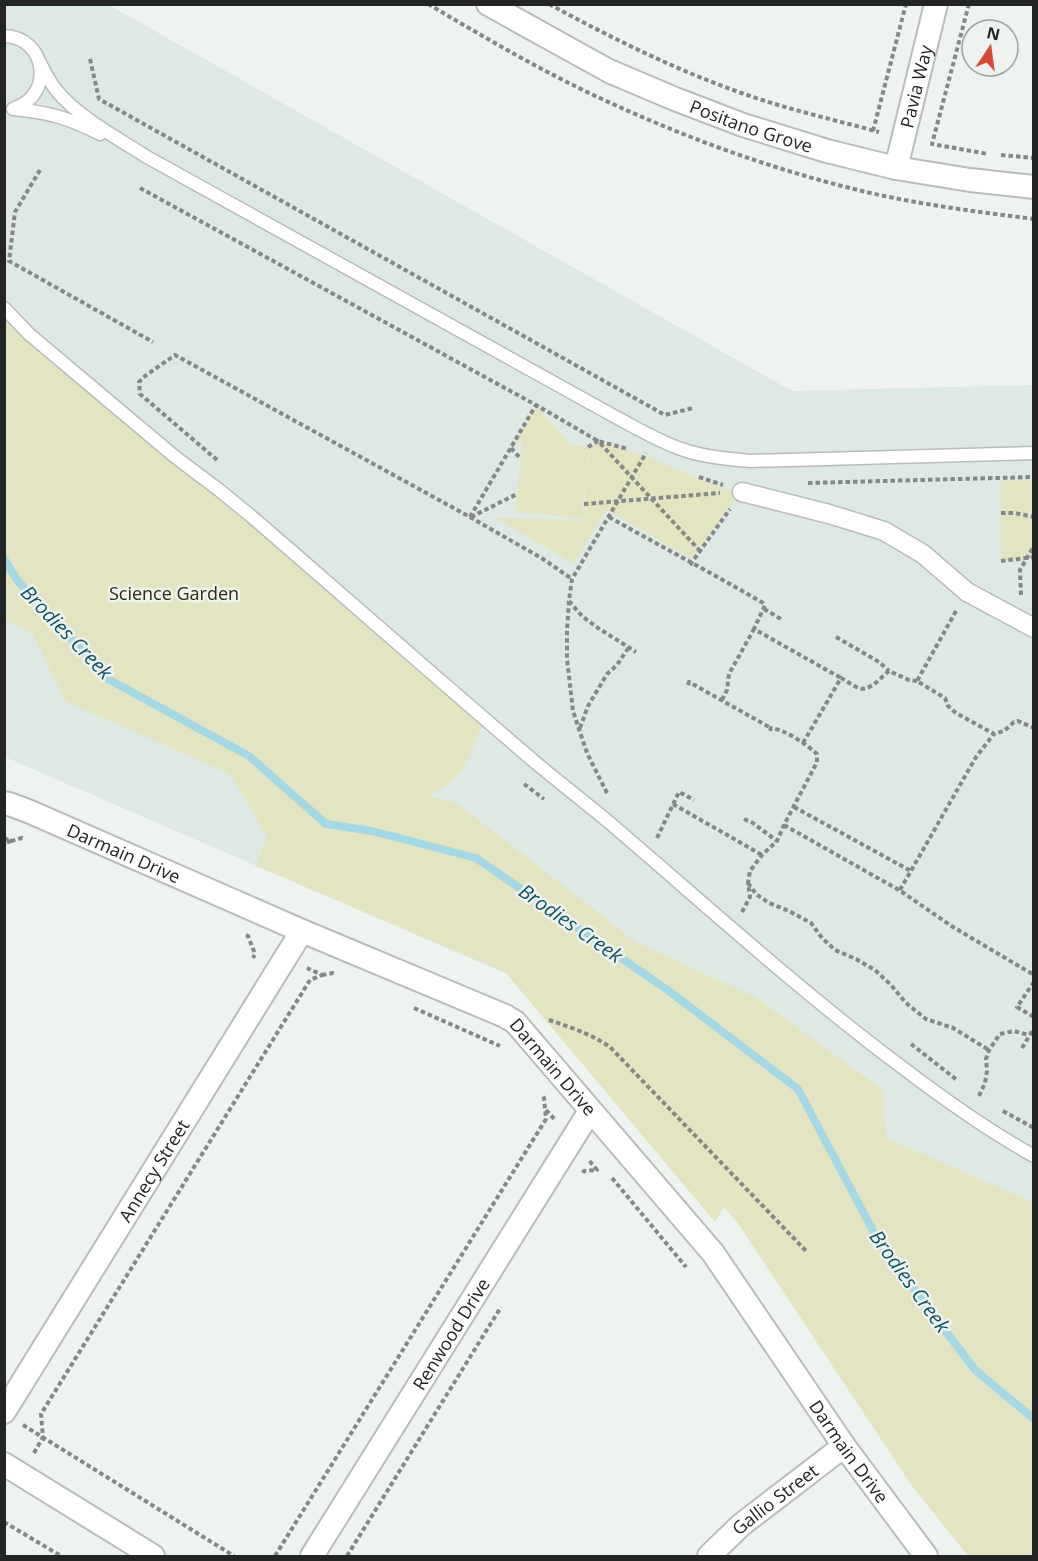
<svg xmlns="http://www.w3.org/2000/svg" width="1038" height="1561" font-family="'Open Sans',sans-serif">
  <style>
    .built { fill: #dde9e2 }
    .green { fill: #e2e4c2 }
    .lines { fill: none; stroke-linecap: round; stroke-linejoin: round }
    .stream { stroke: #a4d8e4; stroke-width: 8 }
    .service-casing { stroke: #b9bdba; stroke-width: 15 }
    .pedestrian-casing { stroke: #b9bdba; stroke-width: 21 }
    .minor-casing { stroke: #b9bdba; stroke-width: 26 }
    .path { stroke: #858886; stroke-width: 4; stroke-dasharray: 4.5 3; stroke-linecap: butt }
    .service { stroke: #fff; stroke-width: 12 }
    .pedestrian { stroke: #fff; stroke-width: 18 }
    .minor { stroke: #fff; stroke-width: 22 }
    .labels { text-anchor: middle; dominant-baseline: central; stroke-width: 5; stroke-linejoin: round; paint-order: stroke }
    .street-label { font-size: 18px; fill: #232524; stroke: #eff3f0 }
    .park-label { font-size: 18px; fill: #2b2c09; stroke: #eff3f0 }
    .water-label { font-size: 20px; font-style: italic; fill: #0f5663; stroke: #eff3f0 }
  </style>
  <rect width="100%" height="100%" fill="#eff3f0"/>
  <path class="built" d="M 5,5 L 109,5 L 792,391 L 1033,385 L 1033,1202 L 5,757 Z"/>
  <path class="green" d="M 8,325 L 77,374 L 485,719 C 474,740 470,767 450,783 C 444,788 435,791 429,796 L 458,804 L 636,942 L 757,998 L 883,1090 L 886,1138 L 1033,1202 L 1033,1556 L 968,1556 L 912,1486 L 739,1225 L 724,1207 L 715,1222 L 505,972 L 256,866 L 267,836 L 230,774 L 65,701 L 33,634 L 5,620 L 4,326 Z
    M 536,405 L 571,445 L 588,447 L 582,518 L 516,512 L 522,442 L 514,442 Z
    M 598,442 L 644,455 L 682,472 L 739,493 L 692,559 L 606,509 L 574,564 L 495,518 L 583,520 L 589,448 Z
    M 1033,480 L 1033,557 L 1001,561 L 1000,481 Z"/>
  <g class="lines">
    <path class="stream" d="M 4,559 L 18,581 L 108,679 L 249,756 L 326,824 L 372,831 L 476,858 L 669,991 L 798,1089 L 880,1244 L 975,1370 L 1034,1419"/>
    <g class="service-casing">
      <path id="service" d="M 4,36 C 46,37 55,94 15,108
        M 38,59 C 44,70 49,82 57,91 C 78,117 119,139 147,157 L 612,415 C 635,427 659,442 684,450 C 705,457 728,459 750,461 L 1034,453
        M 13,109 C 48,112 69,118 100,134
        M 4,308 L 29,334 L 174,456 L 219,490 L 251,516 C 346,598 440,681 536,763 C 560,783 586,803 611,824 C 707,906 801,992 903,1068 C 945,1100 987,1130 1034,1156"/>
    </g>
    <g class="pedestrian-casing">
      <path id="pedestrian" d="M 742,492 L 829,514 L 884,531 L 923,554 L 967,592 L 1034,628"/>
    </g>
    <g class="minor-casing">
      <g id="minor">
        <path id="s1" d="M 488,4 L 609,71 L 675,99 L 743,125 L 827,151 L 896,168 L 970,180 L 1034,187"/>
        <path id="s2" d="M 896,168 L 936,4"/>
        <path id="s3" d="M 4,803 L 9,804 L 28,811 L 302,931 L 505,1016 L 515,1022 L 713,1253 L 844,1446 L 926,1556"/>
        <path id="s4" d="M 4,1412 L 302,931"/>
        <path d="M 4,1464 L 153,1556"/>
        <path id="s5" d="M 312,1556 L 590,1111"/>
        <path id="s6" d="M 709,1556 L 741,1525 L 844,1446"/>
      </g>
    </g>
    <path class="path" d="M 428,4 C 489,40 550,76 615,105 C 690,139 767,167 846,187 C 907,203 971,211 1034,219
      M 549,4 C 617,41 686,75 759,99 C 799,112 839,121 879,132
      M 969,4 L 932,144 L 988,154
      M 90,59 L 99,99 L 665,415 L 693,408
      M 873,131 L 906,4
      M 1001,155 L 1034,158
      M 40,170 L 15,212 L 9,261 L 153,342
      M 140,188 L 536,405 L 598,441 L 628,449
      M 588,447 L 598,441 L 700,551
      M 511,448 L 520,458
      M 217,460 L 140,394 L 139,382 L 145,376 L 175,355 L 470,517 L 543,559 L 572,579
      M 699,477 L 723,485
      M 808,483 L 1034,477
      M 584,504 L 720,493
      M 1001,513 L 1015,513 L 1034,517
      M 470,517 L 536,405
      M 471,517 L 517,494
      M 609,517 C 660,546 712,573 763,603 L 765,605 L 754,629 L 841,678
      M 1001,561 L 1034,557
      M 690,565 L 730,509
      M 1021,595 L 1020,570 L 1034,546
      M 569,601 L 582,616 L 598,628 L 636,652
      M 764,609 L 781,619
      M 956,611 L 917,681 L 945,698 L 948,706 L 956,713 L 994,734 L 1004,731 L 1014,722 L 1018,721 L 1034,728
      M 836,637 L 879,662 L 889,671
      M 688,685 L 689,682 L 771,728
      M 722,700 L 727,690 L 729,674 L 754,629
      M 580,728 L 588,706 L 607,674 L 617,665 L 629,647
      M 803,743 L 841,678 C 847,681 853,686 859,688 C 870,692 881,677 889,671 L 909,680 L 917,681
      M 524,784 L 544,799
      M 607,793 L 587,753 L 573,711 L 567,659 L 567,631 L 569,600 L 572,579 L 646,453
      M 673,804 L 762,855
      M 794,807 L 911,871
      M 744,819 L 753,823 L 777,841
      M 784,825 L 899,890 L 953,927 L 1034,975
      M 4,838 L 11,841 L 4,843
      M 657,838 L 679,792 L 694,800
      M 11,841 L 22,838 L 25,839
      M 748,883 L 756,894 L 769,903 L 789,911 L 811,923 L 822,938 L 835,950 L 856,959 L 875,970 L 891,985 L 906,1003 L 926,1019 L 953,1028 L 989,1050
      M 900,890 L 976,757 L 994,734
      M 742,912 L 750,897 L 748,883 L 750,871 L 762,855 L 777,841 L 784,825 L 817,762 L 817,754 C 806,744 786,730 771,728 L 770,731
      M 246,935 L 248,936 L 255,954 L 253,958
      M 322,975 L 333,973 L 336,974
      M 1034,982 L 1017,1007 L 1034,1017
      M 414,1008 L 500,1046
      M 549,1020 C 570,1027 591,1034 610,1047 L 807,1252
      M 911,1044 L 957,1080
      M 1022,1048 L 1034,1028
      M 979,1096 L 985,1083 L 987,1071 L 986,1059 L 989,1050 L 1000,1034 L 1014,1031 L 1029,1035
      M 546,1110 L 556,1121
      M 1003,1111 L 1034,1128
      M 583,1173 L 584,1171 L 597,1170 L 588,1159
      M 612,1178 L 686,1267
      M 23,1425 L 234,1556
      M 34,1453 L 43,1437 L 41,1414 L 310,980 L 322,975 L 307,968
      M 4,1522 L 61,1556
      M 275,1556 L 546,1119 L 544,1098 L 542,1095
      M 347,1556 L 501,1307"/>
    <use href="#service" class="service"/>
    <use href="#pedestrian" class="pedestrian"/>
    <use href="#minor" class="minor"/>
  </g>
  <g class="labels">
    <g class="street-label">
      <text stroke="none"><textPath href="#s2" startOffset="84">Pavia Way</textPath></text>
      <text stroke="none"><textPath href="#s1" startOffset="291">Positano Grove</textPath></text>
      <text stroke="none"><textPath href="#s3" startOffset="130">Darmain Drive</textPath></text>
      <text stroke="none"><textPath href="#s3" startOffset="615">Darmain Drive</textPath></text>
      <text stroke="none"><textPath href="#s4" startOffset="284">Annecy Street</textPath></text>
      <text stroke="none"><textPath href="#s5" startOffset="262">Renwood Drive</textPath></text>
      <text stroke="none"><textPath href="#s3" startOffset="1101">Darmain Drive</textPath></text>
      <text stroke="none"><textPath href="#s6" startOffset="87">Gallio Street</textPath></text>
    </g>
    <g class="park-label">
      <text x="174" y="593">Science Garden</text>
    </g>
    <g class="water-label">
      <text transform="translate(67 632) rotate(46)">Brodies Creek</text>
      <text transform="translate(571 923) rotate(35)">Brodies Creek</text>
      <text transform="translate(910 1281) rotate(54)">Brodies Creek</text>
    </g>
  </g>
  <rect width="1038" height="1561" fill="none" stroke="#232524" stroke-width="12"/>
  <g transform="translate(990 48) rotate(13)"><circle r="28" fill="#eff3f0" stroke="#9da19e" stroke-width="1.5"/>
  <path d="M0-4.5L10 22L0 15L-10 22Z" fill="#d64a33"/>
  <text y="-9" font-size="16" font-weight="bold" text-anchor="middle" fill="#232524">N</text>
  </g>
</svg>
